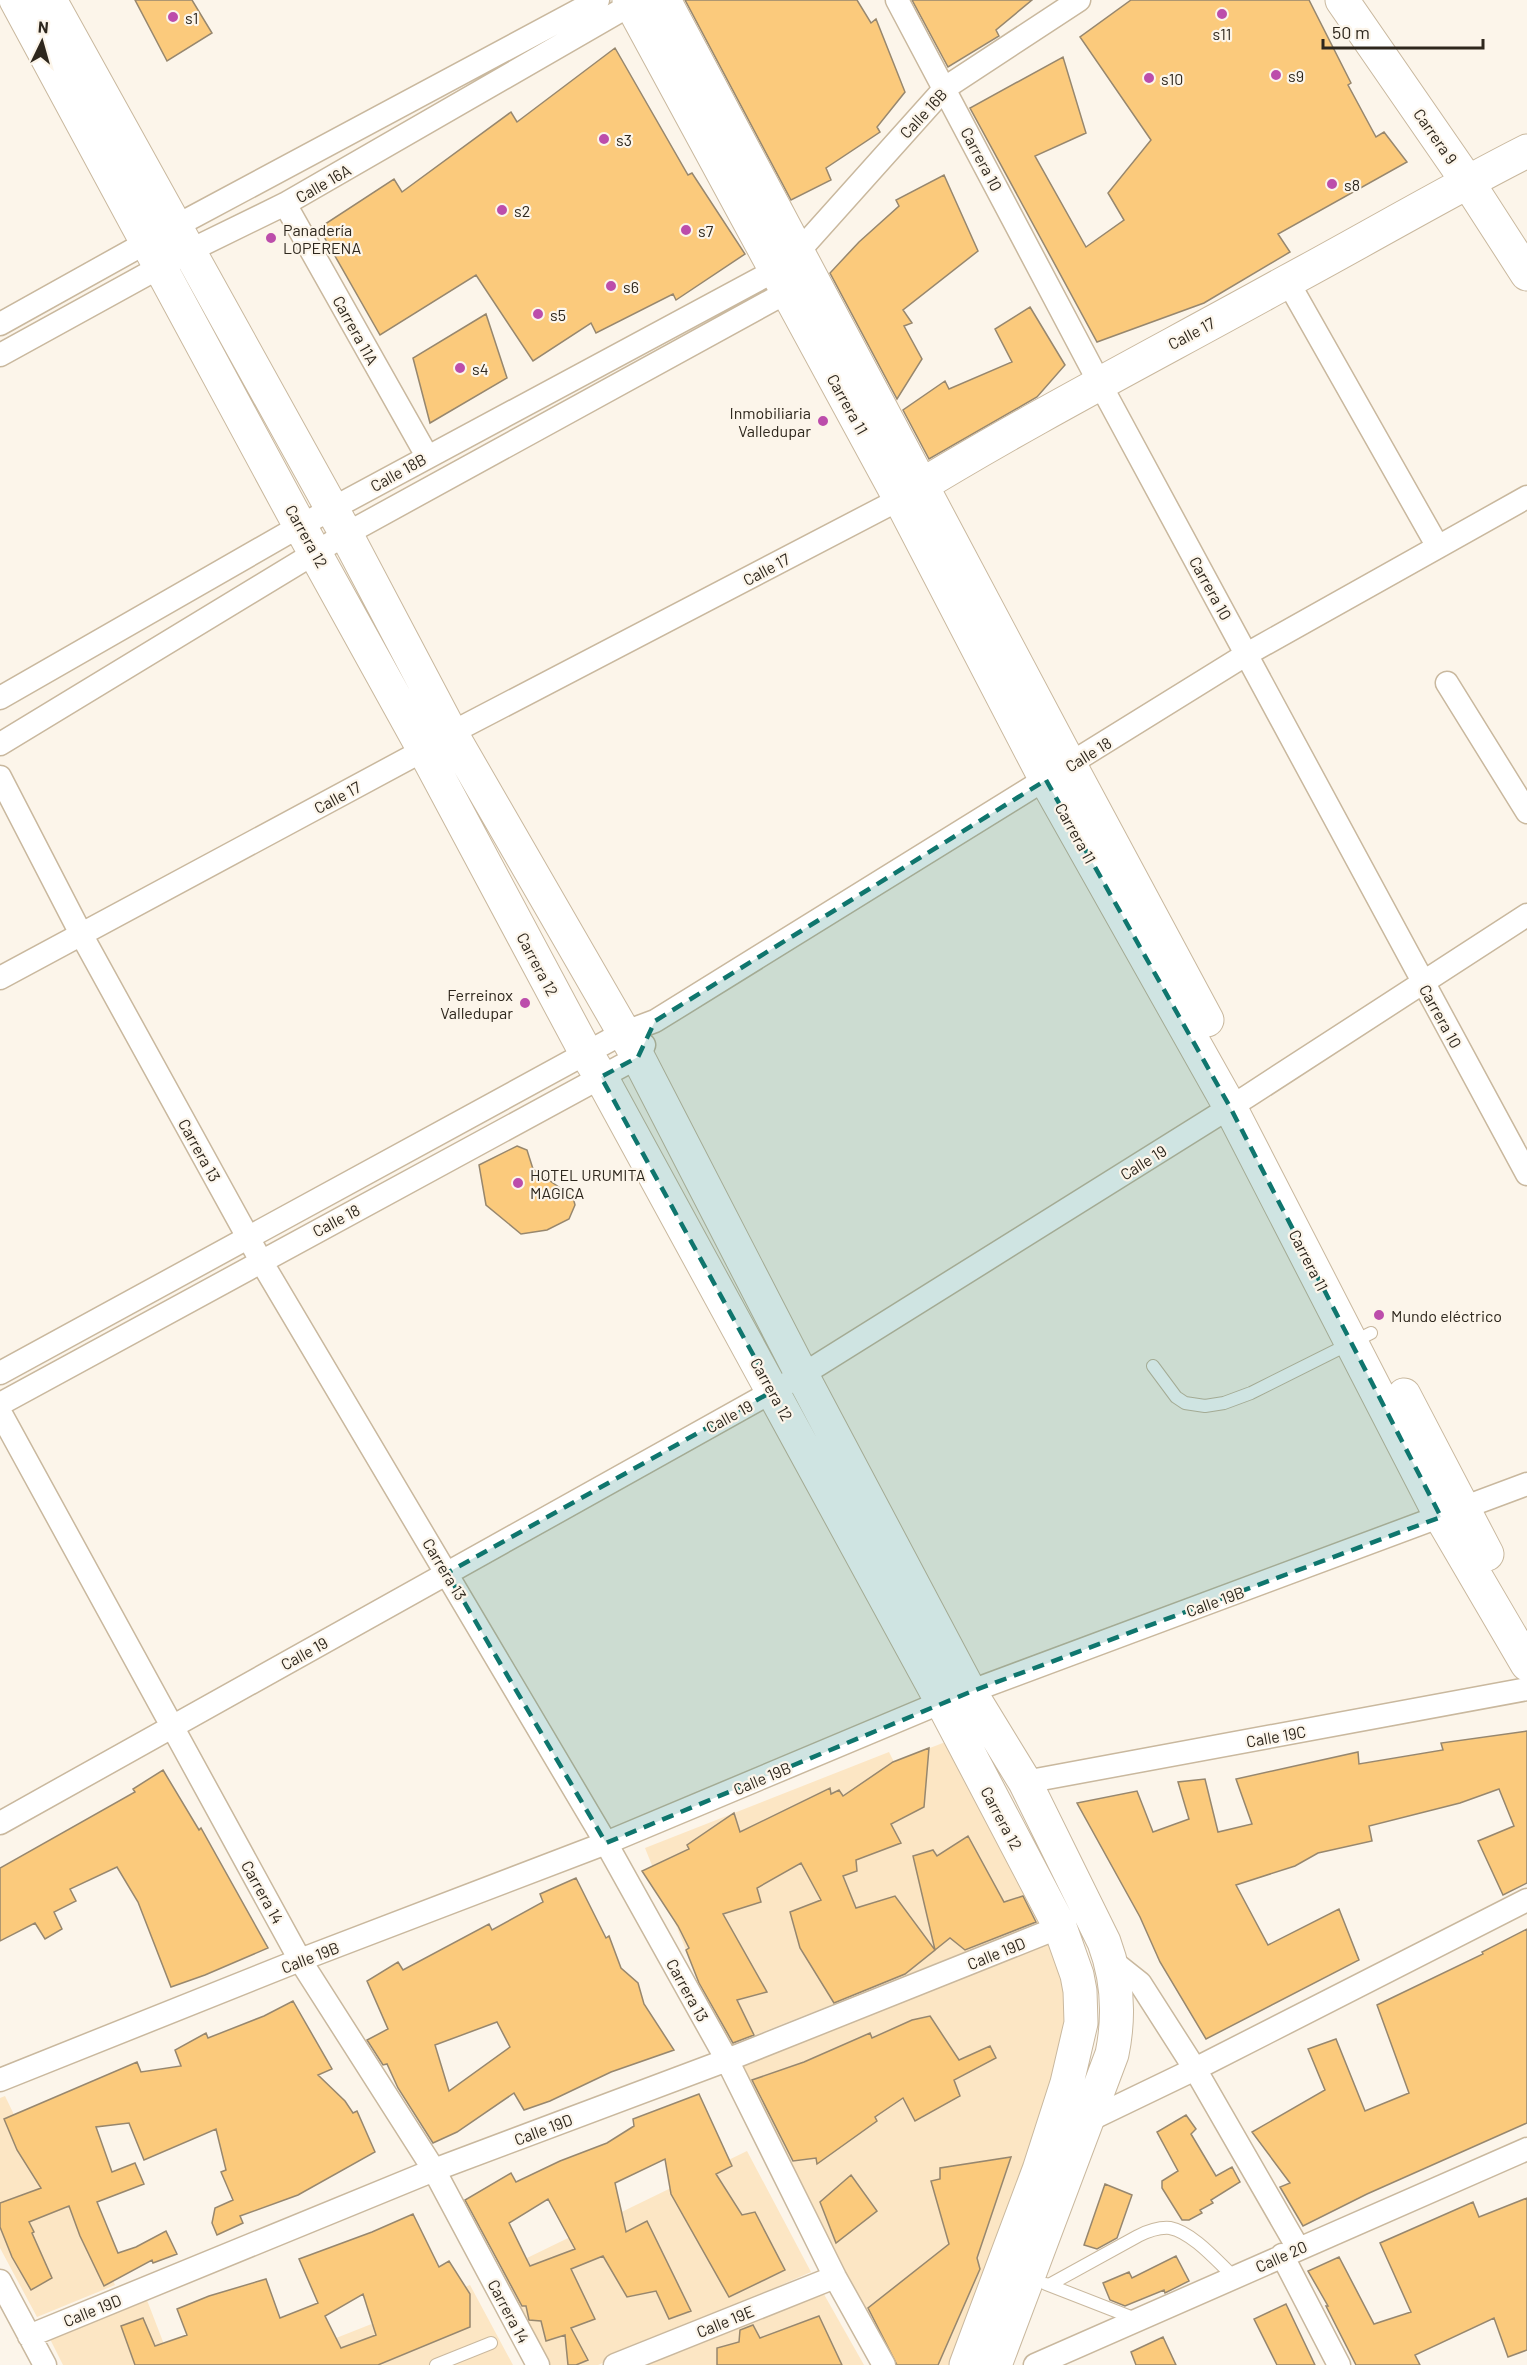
<svg xmlns="http://www.w3.org/2000/svg" width="1527" height="2365" font-family="Barlow,sans-serif">
  <style>
    .built { fill: #fce6c4 }
    .building { fill: #fbca7c; stroke: #97876e; stroke-width: 1.5; fill-rule: evenodd }
    .lines { fill: none; stroke-linecap: round; stroke-linejoin: round }
    .lane-casing { stroke: #c9b89e; stroke-width: 14 }
    .street-casing { stroke: #c9b89e; stroke-width: 25 }
    .secondary-casing { stroke: #c9b89e; stroke-width: 35 }
    .lane { stroke: #fff; stroke-width: 12 }
    .street { stroke: #fff; stroke-width: 22 }
    .secondary { stroke: #fff; stroke-width: 33 }
    .marked { fill: #0f766e; fill-opacity: 0.2; stroke: #0f766e; stroke-width: 4.5; stroke-dasharray: 12 8; stroke-linejoin: round }
    .poi-dot { fill: #bc4dab; stroke: #fcf5ea; stroke-width: 2 }
    .labels { text-anchor: middle; dominant-baseline: central; stroke-width: 4.5; stroke-linejoin: round; paint-order: stroke }
    .poi-label { font-size: 16px; fill: #2e271d; stroke: #fcf5ea; text-anchor: start }
    .street-label { font-size: 16px; fill: #2e271d; stroke: #fcf5ea }
  </style>
  <rect width="100%" height="100%" fill="#fcf5ea"/>
  <path class="built" d="M 971,1732 L 1046,1920 L 725,2047 L 645,1848 L 889,1752 L 894,1762 Z
    M 1064,1932 L 1080,2021 L 962,2365 L 884,2365 L 714,2057 Z
    M 5,2096 L 48,2185 L 67,2178 L 115,2285 L 37,2317 L 0,2248 L 0,2098 Z
    M 747,2151 L 811,2272 L 598,2365 L 526,2365 L 480,2281 Z
    M 470,2285 L 513,2365 L 268,2365 Z
    M 821,2289 L 864,2365 L 645,2365 L 752,2317 Z
    M 145,2295 L 172,2365 L 63,2365 L 47,2333 Z"/>
  <path class="building" d="M 135,0 L 192,0 L 212,33 L 167,61 Z
    M 685,0 L 857,0 L 871,23 L 876,19 L 905,92 L 877,127 L 880,132 L 826,168 L 831,180 L 791,200 Z
    M 912,0 L 1032,0 L 996,30 L 999,36 L 948,67 Z
    M 1131,0 L 1309,0 L 1351,83 L 1348,85 L 1376,137 L 1384,132 L 1407,162 L 1278,234 L 1290,252 L 1204,303 L 1097,342 L 970,108 L 1063,57 L 1086,133 L 1035,156 L 1086,247 L 1124,220 L 1108,193 L 1151,140 L 1080,37 Z
    M 615,48 L 688,175 L 692,173 L 745,254 L 676,300 L 673,294 L 596,333 L 591,323 L 533,361 L 476,275 L 380,335 L 319,228 L 394,179 L 402,192 L 511,112 L 517,122 Z
    M 944,175 L 978,251 L 903,310 L 912,323 L 904,326 L 922,359 L 897,399 L 830,273 L 859,242 L 899,206 L 896,200 Z
    M 1030,307 L 1065,365 L 1037,397 L 929,459 L 903,410 L 945,381 L 949,389 L 1012,362 L 995,329 Z
    M 486,314 L 507,378 L 430,423 L 413,358 Z
    M 517,1146 L 527,1150 L 533,1169 L 573,1197 L 575,1205 L 569,1219 L 547,1230 L 521,1234 L 486,1205 L 479,1165 Z
    M 1527,1731 L 1527,1883 L 1503,1895 L 1478,1841 L 1514,1826 L 1499,1789 L 1460,1803 L 1369,1826 L 1372,1841 L 1318,1853 L 1295,1866 L 1236,1885 L 1268,1945 L 1339,1909 L 1359,1960 L 1206,2039 L 1160,1962 L 1140,1917 L 1077,1803 L 1137,1791 L 1153,1832 L 1189,1819 L 1178,1782 L 1205,1779 L 1218,1832 L 1252,1824 L 1236,1779 L 1358,1752 L 1359,1764 L 1443,1750 L 1441,1743 Z
    M 929,1748 L 924,1807 L 891,1824 L 901,1843 L 856,1860 L 857,1871 L 843,1876 L 856,1908 L 895,1896 L 935,1950 L 905,1974 L 834,2003 L 800,1948 L 790,1912 L 821,1900 L 801,1863 L 757,1888 L 761,1902 L 723,1914 L 767,1992 L 737,2000 L 754,2035 L 733,2043 L 699,1983 L 686,1950 L 689,1948 L 678,1926 L 642,1871 L 689,1849 L 687,1845 L 734,1813 L 740,1832 L 830,1788 L 831,1794 L 839,1790 L 843,1796 L 893,1762 Z
    M 163,1770 L 199,1830 L 201,1828 L 268,1948 L 205,1975 L 171,1987 L 138,1902 L 117,1867 L 70,1889 L 76,1901 L 54,1912 L 62,1929 L 45,1939 L 35,1923 L 0,1941 L 0,1868 L 135,1792 L 133,1789 Z
    M 968,1836 L 1004,1902 L 1023,1896 L 1036,1922 L 965,1950 L 950,1938 L 935,1950 L 913,1856 L 933,1850 L 937,1856 Z
    M 576,1878 L 606,1938 L 609,1936 L 621,1968 L 638,1983 L 644,2004 L 674,2050 L 611,2072 L 550,2101 L 524,2110 L 514,2093 L 457,2132 L 433,2143 L 398,2088 L 387,2064 L 383,2065 L 367,2040 L 388,2029 L 367,1981 L 398,1962 L 403,1970 L 489,1924 L 492,1930 L 543,1902 L 540,1894 ZM 497,2022 L 510,2047 L 449,2091 L 435,2045 Z
    M 1527,1929 L 1527,2123 L 1367,2194 L 1303,2226 L 1280,2187 L 1290,2183 L 1252,2132 L 1325,2090 L 1308,2049 L 1336,2039 L 1365,2111 L 1409,2093 L 1377,2005 L 1483,1954 L 1482,1952 Z
    M 293,2001 L 332,2069 L 318,2075 L 345,2101 L 353,2113 L 357,2111 L 375,2152 L 298,2195 L 240,2216 L 243,2223 L 217,2235 L 212,2223 L 215,2208 L 233,2200 L 221,2172 L 226,2170 L 216,2129 L 144,2160 L 129,2123 L 96,2127 L 112,2172 L 135,2163 L 144,2184 L 97,2202 L 118,2253 L 136,2247 L 166,2231 L 177,2254 L 153,2263 L 152,2260 L 104,2286 L 80,2236 L 69,2206 L 29,2222 L 34,2232 L 32,2233 L 52,2278 L 31,2290 L 12,2257 L 0,2227 L 0,2203 L 41,2188 L 17,2150 L 4,2119 L 137,2062 L 141,2072 L 181,2066 L 175,2050 L 206,2033 L 208,2038 L 264,2016 Z
    M 930,2016 L 959,2060 L 990,2046 L 996,2058 L 954,2080 L 960,2096 L 915,2121 L 903,2098 L 875,2117 L 877,2121 L 817,2164 L 816,2158 L 793,2161 L 752,2080 L 804,2062 L 870,2033 L 872,2038 L 912,2020 Z
    M 699,2094 L 732,2166 L 716,2174 L 742,2215 L 755,2212 L 785,2270 L 729,2297 L 671,2194 L 665,2159 L 615,2183 L 626,2232 L 647,2221 L 691,2311 L 669,2319 L 656,2291 L 627,2297 L 603,2256 L 571,2269 L 595,2319 L 571,2328 L 588,2360 L 576,2365 L 568,2365 L 565,2335 L 546,2341 L 541,2321 L 529,2320 L 526,2306 L 522,2306 L 465,2200 L 511,2173 L 516,2182 L 560,2161 L 607,2143 L 634,2126 L 633,2119 ZM 548,2199 L 575,2249 L 530,2266 L 509,2223 Z
    M 1186,2115 L 1196,2129 L 1191,2134 L 1216,2176 L 1232,2167 L 1240,2182 L 1211,2200 L 1213,2203 L 1200,2210 L 1202,2213 L 1189,2220 L 1182,2220 L 1162,2188 L 1162,2181 L 1178,2171 L 1157,2132 Z
    M 1011,2157 L 977,2258 L 980,2269 L 938,2365 L 897,2365 L 868,2308 L 949,2244 L 931,2181 L 940,2179 L 940,2168 Z
    M 851,2175 L 877,2211 L 836,2243 L 820,2202 Z
    M 1105,2184 L 1132,2195 L 1117,2238 L 1097,2249 L 1084,2245 Z
    M 1527,2198 L 1527,2350 L 1508,2357 L 1494,2318 L 1415,2355 L 1420,2365 L 1356,2365 L 1326,2306 L 1328,2306 L 1308,2271 L 1339,2257 L 1374,2324 L 1411,2312 L 1380,2243 L 1473,2202 L 1479,2217 Z
    M 413,2214 L 439,2267 L 449,2261 L 470,2294 L 470,2327 L 378,2365 L 135,2365 L 121,2326 L 143,2318 L 155,2346 L 187,2335 L 177,2309 L 209,2296 L 266,2279 L 280,2318 L 318,2303 L 299,2259 L 372,2232 ZM 363,2294 L 376,2335 L 341,2348 L 325,2316 Z
    M 1176,2256 L 1189,2281 L 1165,2293 L 1164,2290 L 1125,2306 L 1110,2300 L 1103,2283 L 1129,2272 L 1132,2278 Z
    M 1286,2304 L 1315,2365 L 1277,2365 L 1254,2319 Z
    M 819,2316 L 842,2365 L 717,2365 L 717,2348 L 739,2342 L 740,2330 L 753,2325 L 760,2338 Z
    M 1163,2337 L 1176,2365 L 1136,2365 L 1131,2352 Z"/>
  <g class="lines">
    <g class="lane-casing">
      <path id="lane" d="M 1153,1366 L 1176,1397 L 1185,1403 L 1205,1406 L 1224,1403 L 1251,1393 L 1371,1333
        M 1046,2284 L 1136,2319
        M 1049,2285 L 1138,2236 C 1148,2231 1159,2227 1170,2228 C 1192,2232 1218,2262 1234,2277
        M 436,2365 L 491,2343"/>
    </g>
    <g class="street-casing">
      <path id="street" d="M 897,0 L 1099,382 L 1527,1174
        M 285,204 L 427,456
        M 1288,282 L 1438,547
        M 0,324 L 176,226 L 598,0
        M 0,355 L 189,251 L 285,204 L 639,0
        M 1447,683 L 1527,812
        M 0,698 L 300,526 L 776,270 L 799,251 L 945,88 L 1079,0
        M 0,744 L 346,534 L 787,292 L 798,282
        M 0,777 L 81,934 L 261,1261 L 606,1843 L 727,2060 L 835,2277 L 884,2365
        M 0,978 L 424,750 L 451,733 L 900,499
        M 0,1373 L 623,1033 L 655,1021 L 1247,654 L 1527,497
        M 0,1404 L 638,1057 L 644,1045
        M 0,1412 L 300,1960 L 434,2170 L 538,2365
        M 1025,1782 L 1527,1689
        M 0,1823 L 802,1375 L 1248,1096 L 1527,915
        M 1111,1960 L 1140,1983 L 1195,2069 L 1298,2248
        M 0,2080 L 300,1960 L 606,1843 L 942,1702 L 1527,1484
        M 1087,2121 L 1195,2069 L 1527,1900
        M 1282,2255 L 1339,2365
        M 0,2281 L 45,2365
        M 29,2336 L 434,2170 L 727,2060 L 1060,1927
        M 615,2365 L 835,2277
        M 1035,2365 L 1527,2149"/>
    </g>
    <g class="secondary-casing">
      <path id="secondary" d="M 16,0 L 300,526 L 424,750 L 586,1053 L 601,1077 L 942,1702 L 1060,1927 L 1077,1975 L 1080,1991 L 1081,2023 L 1067,2083 L 1039,2170 L 966,2365
        M 50,0 L 346,534 L 451,733 L 638,1057 L 802,1375 L 970,1692 L 1025,1782 L 1104,1942 C 1118,1979 1120,2015 1112,2054 L 995,2365
        M 629,0 L 900,499 L 1046,780 L 1230,1107 L 1441,1517 L 1527,1664
        M 664,0 L 1070,765 L 1207,1020
        M 1342,0 L 1467,181 L 1527,274
        M 904,496 C 1029,419 1160,352 1288,281 C 1368,238 1446,192 1527,151
        M 1404,1395 L 1487,1554"/>
    </g>
    <use href="#lane" class="lane"/>
    <use href="#street" class="street"/>
    <use href="#secondary" class="secondary"/>
  </g>
  <path class="marked" d="M 1046,780 L 1230,1107 L 1441,1517 L 970,1692 L 606,1843 L 447,1573 L 773,1391 L 601,1077 L 638,1057 L 655,1021 Z"/>
  <g class="poi-dot">
    <circle cx="1222" cy="14" r="6"/>
    <circle cx="173" cy="17" r="6"/>
    <circle cx="1276" cy="75" r="6"/>
    <circle cx="1149" cy="78" r="6"/>
    <circle cx="604" cy="139" r="6"/>
    <circle cx="1332" cy="184" r="6"/>
    <circle cx="502" cy="210" r="6"/>
    <circle cx="686" cy="230" r="6"/>
    <circle cx="271" cy="238" r="6"/>
    <circle cx="611" cy="286" r="6"/>
    <circle cx="538" cy="314" r="6"/>
    <circle cx="460" cy="368" r="6"/>
    <circle cx="823" cy="421" r="6"/>
    <circle cx="525" cy="1003" r="6"/>
    <circle cx="518" cy="1183" r="6"/>
    <circle cx="1379" cy="1315" r="6"/>
  </g>
  <g class="labels">
    <g class="poi-label">
      <text x="185" y="17">s1</text>
      <text x="1222" y="33" text-anchor="middle">s11</text>
      <text x="1288" y="75">s9</text>
      <text x="1161" y="78">s10</text>
      <text x="616" y="139">s3</text>
      <text x="1344" y="184">s8</text>
      <text x="514" y="210">s2</text>
      <text x="283" y="229">Panadería<tspan x="283" dy="18">LOPERENA</tspan></text>
      <text x="698" y="230">s7</text>
      <text x="623" y="286">s6</text>
      <text x="550" y="314">s5</text>
      <text x="472" y="368">s4</text>
      <text x="811" y="412" text-anchor="end">Inmobiliaria<tspan x="811" dy="18">Valledupar</tspan></text>
      <text x="513" y="994" text-anchor="end">Ferreinox<tspan x="513" dy="18">Valledupar</tspan></text>
      <text x="530" y="1174">HOTEL URUMITA<tspan x="530" dy="18">MAGICA</tspan></text>
      <text x="1391" y="1315">Mundo eléctrico</text>
    </g>
    <g class="street-label">
      <text transform="translate(923 113) rotate(-47)">Calle 16B</text>
      <text transform="translate(1436 136) rotate(55)">Carrera 9</text>
      <text transform="translate(982 159) rotate(62)">Carrera 10</text>
      <text transform="translate(323 183) rotate(-30)">Calle 16A</text>
      <text transform="translate(356 330) rotate(61)">Carrera 11A</text>
      <text transform="translate(1191 333) rotate(-28)">Calle 17</text>
      <text transform="translate(848 404) rotate(61)">Carrera 11</text>
      <text transform="translate(398 472) rotate(-29)">Calle 18B</text>
      <text transform="translate(307 536) rotate(61)">Carrera 12</text>
      <text transform="translate(766 569) rotate(-28)">Calle 17</text>
      <text transform="translate(1211 588) rotate(61)">Carrera 10</text>
      <text transform="translate(1088 754) rotate(-32)">Calle 18</text>
      <text transform="translate(337 797) rotate(-28)">Calle 17</text>
      <text transform="translate(1076 833) rotate(61)">Carrera 11</text>
      <text transform="translate(538 964) rotate(62)">Carrera 12</text>
      <text transform="translate(1441 1016) rotate(61)">Carrera 10</text>
      <text transform="translate(200 1150) rotate(61)">Carrera 13</text>
      <text transform="translate(1143 1162) rotate(-32)">Calle 19</text>
      <text transform="translate(336 1220) rotate(-28)">Calle 18</text>
      <text transform="translate(1309 1260) rotate(63)">Carrera 11</text>
      <text transform="translate(772 1389) rotate(61)">Carrera 12</text>
      <text transform="translate(729 1416) rotate(-29)">Calle 19</text>
      <text transform="translate(445 1569) rotate(59)">Carrera 13</text>
      <text transform="translate(1215 1601) rotate(-20)">Calle 19B</text>
      <text transform="translate(304 1653) rotate(-29)">Calle 19</text>
      <text transform="translate(1276 1736) rotate(-10)">Calle 19C</text>
      <text transform="translate(762 1778) rotate(-23)">Calle 19B</text>
      <text transform="translate(1002 1818) rotate(62)">Carrera 12</text>
      <text transform="translate(263 1892) rotate(61)">Carrera 14</text>
      <text transform="translate(996 1953) rotate(-22)">Calle 19D</text>
      <text transform="translate(310 1957) rotate(-21)">Calle 19B</text>
      <text transform="translate(688 1990) rotate(61)">Carrera 13</text>
      <text transform="translate(543 2129) rotate(-21)">Calle 19D</text>
      <text transform="translate(1281 2256) rotate(-24)">Calle 20</text>
      <text transform="translate(92 2310) rotate(-22)">Calle 19D</text>
      <text transform="translate(509 2311) rotate(62)">Carrera 14</text>
      <text transform="translate(725 2321) rotate(-22)">Calle 19E</text>
    </g>
  </g>
  <g transform="translate(42 42) rotate(5)" stroke="#fcf5ea" stroke-width="4.5" paint-order="stroke">
  <path d="M0-4.5L10 22L0 15L-10 22Z" fill="#2e271d"/>
  <text y="-9" font-size="16" font-weight="bold" text-anchor="middle" fill="#2e271d">N</text>
  </g>
  <path d="M1323 39v9h160v-9" fill="none" stroke="#2e271d" stroke-width="3"/>
  <text x="1332" y="39" font-size="18" fill="#2e271d" stroke="#fcf5ea" stroke-width="4.5" paint-order="stroke">50 m</text>
</svg>
